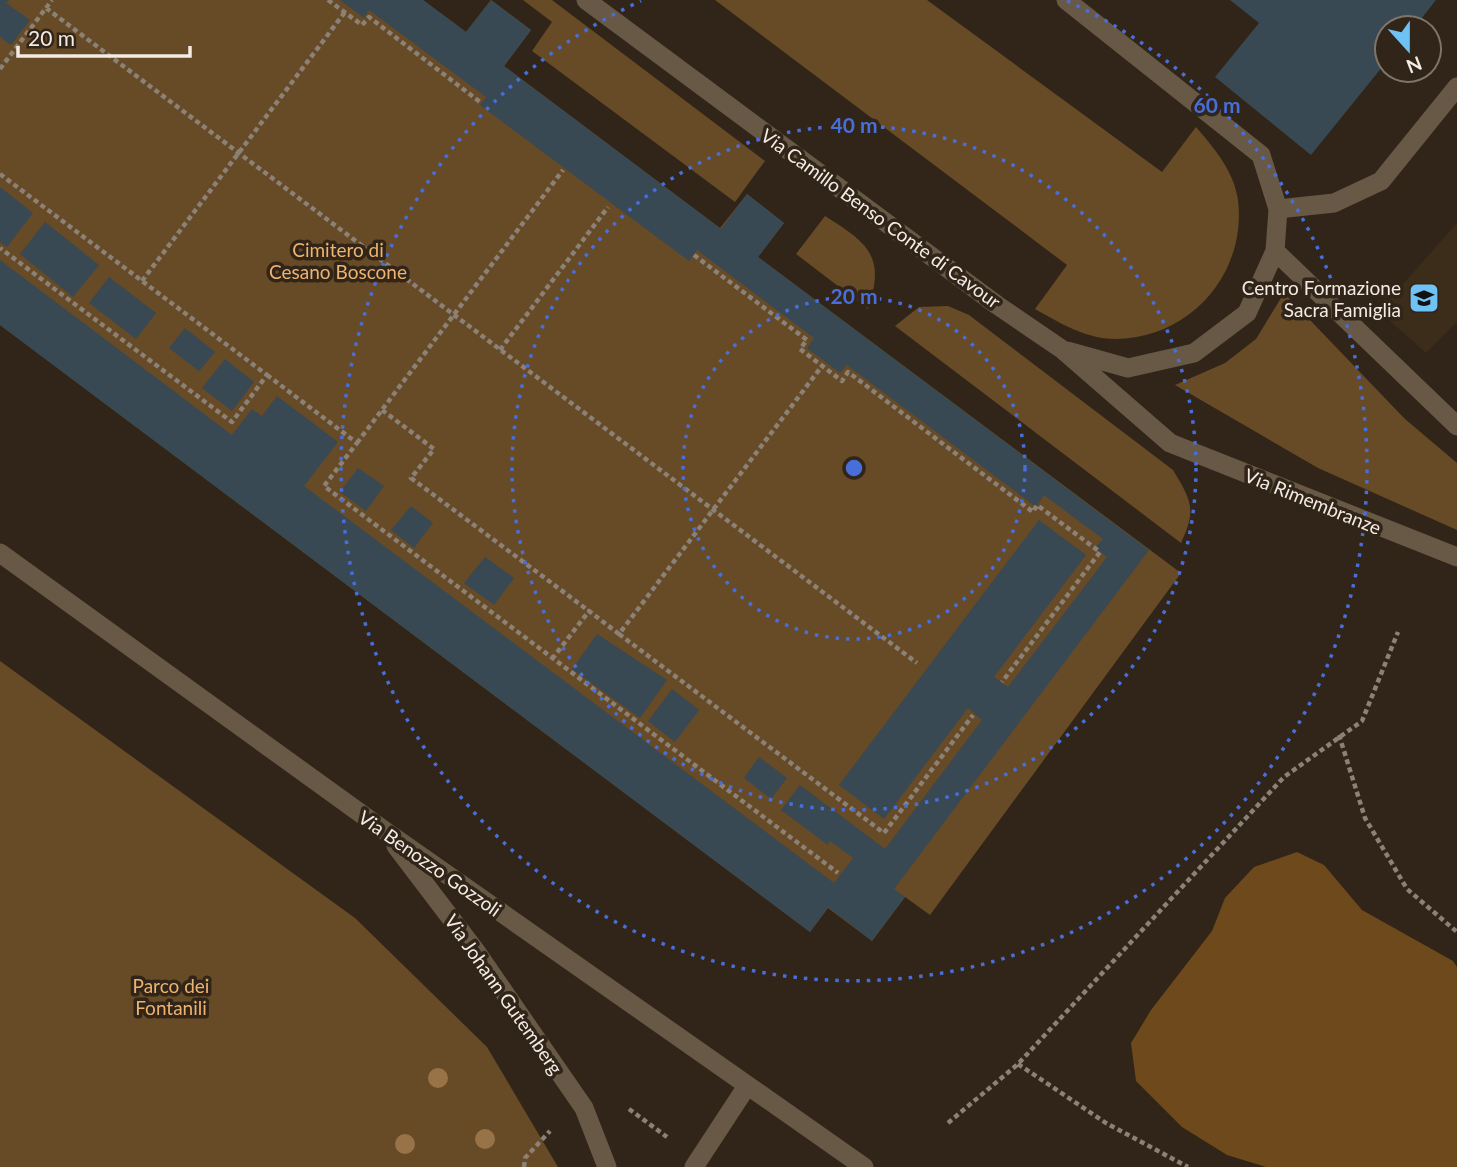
<svg xmlns="http://www.w3.org/2000/svg" width="1457" height="1167" font-family="Lato,sans-serif">
  <style>
    .built { fill: #3c2c1a }
    .green { fill: #674a26 }
    .forest { fill: #6e491b }
    .building { fill: #384953 }
    .lines { fill: none; stroke-linecap: round; stroke-linejoin: round }
    .path { stroke: #8b8176; stroke-width: 4.5; stroke-dasharray: 5 3.5; stroke-linecap: butt }
    .minor { stroke: #685846; stroke-width: 19 }
    .tertiary { stroke: #685846; stroke-width: 19 }
    .tree { fill: #987348 }
    .ring { fill: none; stroke: #486eda; stroke-width: 3.5; stroke-dasharray: 3.5 7 }
    .labels { text-anchor: middle; dominant-baseline: central; stroke-width: 7; stroke-linejoin: round; paint-order: stroke }
    .street-label { font-size: 19px; fill: #f4ece4; stroke: #302518 }
    .park-label { font-size: 19px; fill: #edb36f; stroke: #302518 }
    .poi-label { font-size: 19px; fill: #f4ece4; stroke: #302518; text-anchor: end }
    .centre { fill: #486eda; stroke: #302518; stroke-width: 3.5 }
    .ring-label { font-size: 21px; text-anchor: middle; font-weight: bold; fill: #486eda; stroke: #302518; stroke-width: 7; stroke-linejoin: round; paint-order: stroke }
  </style>
  <rect width="100%" height="100%" fill="#302518"/>
  <path class="built" d="M 1457,223 L 1457,322 L 1426,353 L 1379,311 Z"/>
  <path class="green" d="M 0,0 L 423,0 L 466,32 L 491,0 L 531,30 L 504,66 L 720,228 L 747,194 L 784,223 L 758,257 L 1181,573 L 930,915 L 905,897 L 872,941 L 828,908 L 810,932 L 0,325 Z
    M 523,0 L 552,0 L 765,161 L 735,202 L 532,51 L 552,22 Z
    M 715,0 L 927,0 L 1162,172 L 1196,127 C 1214,148 1234,171 1238,200 C 1247,274 1189,339 1115,339 C 1086,339 1060,323 1035,309 L 1067,265 Z
    M 825,216 C 868,243 886,256 868,309 L 796,254 Z
    M 1284,293 L 1405,419 L 1457,463 L 1457,530 L 1318,468 L 1175,385 L 1225,363 L 1256,339 Z
    M 948,306 L 969,315 L 1173,470 C 1191,500 1197,509 1181,543 L 895,326 L 919,307 Z
    M 0,661 L 355,918 L 487,1047 L 558,1167 L 0,1167 Z"/>
  <path class="forest" d="M 1297,852 L 1324,865 L 1362,910 L 1453,961 L 1457,967 L 1457,1167 L 1266,1167 L 1227,1155 L 1182,1127 L 1136,1081 L 1131,1043 L 1151,1010 L 1212,931 L 1225,898 L 1254,867 Z"/>
  <path class="building" d="M 0,0 L 9,0 L 6,3 L 30,20 L 11,45 L 0,37 Z
    M 340,0 L 423,0 L 466,32 L 491,0 L 531,30 L 504,66 L 721,229 L 747,194 L 784,223 L 758,257 L 1149,550 L 894,889 L 905,897 L 872,941 L 828,907 L 810,932 L 0,325 L 0,260 L 232,435 L 252,409 L 262,416 L 277,396 L 338,442 L 304,486 L 834,883 L 853,858 L 830,841 L 828,845 L 781,810 L 800,785 L 885,849 L 982,720 L 968,708 L 884,819 L 839,785 L 1039,520 L 1086,555 L 994,677 L 1008,687 L 1107,557 L 1095,548 L 1103,539 L 1044,495 L 1036,507 L 847,365 L 840,373 L 807,348 L 814,338 L 697,250 L 689,261 L 480,105 L 486,97 L 369,10 L 364,18 Z
    M 1230,0 L 1436,0 L 1414,28 L 1387,28 L 1387,61 L 1311,155 L 1215,77 L 1259,23 Z
    M 0,187 L 33,213 L 7,247 L 0,242 Z
    M 45,222 L 99,265 L 73,297 L 20,254 Z
    M 109,277 L 156,313 L 136,339 L 89,303 Z
    M 185,328 L 215,352 L 199,371 L 169,348 Z
    M 225,359 L 254,382 L 232,411 L 202,388 Z
    M 358,468 L 384,486 L 366,511 L 340,492 Z
    M 411,506 L 433,523 L 414,548 L 391,530 Z
    M 485,557 L 514,578 L 494,605 L 464,583 Z
    M 597,634 L 667,680 L 640,718 L 572,669 Z
    M 672,689 L 699,710 L 675,742 L 648,721 Z
    M 759,757 L 787,778 L 771,799 L 744,778 Z"/>
  <g class="lines">
    <path class="path" d="M 328,0 L 362,25 L 369,17 L 480,102
      M 46,8 L 52,0
      M 0,69 L 46,8 L 917,663
      M 0,174 L 267,375 L 232,422 L 0,248
      M 694,255 L 807,340 L 800,349 L 842,381 L 848,372 L 1033,512 L 1037,505 L 1100,552 L 1002,682
      M 142,281 L 345,12
      M 500,350 L 608,207
      M 267,375 L 357,443 L 324,486 L 838,873
      M 382,410 L 434,449 L 411,478 L 589,611
      M 357,443 L 563,170
      M 619,634 L 884,833 L 973,715
      M 552,659 L 589,611 L 619,634 L 822,366
      M 1339,735 L 1365,818 L 1407,889 L 1457,932
      M 1018,1064 L 1106,1123 L 1188,1167
      M 629,1109 L 667,1137
      M 948,1123 L 1018,1064 L 1284,777 L 1362,721 L 1398,632
      M 524,1167 L 525,1158 L 550,1131"/>
    <path class="minor" d="M 586,0 L 997,305 L 1063,350 L 1170,443 L 1457,557
      M 1066,0 L 1261,155 L 1278,209 L 1275,251 L 1247,313 L 1194,353 L 1128,368 L 1067,351
      M 1278,209 L 1334,203 L 1381,181 L 1457,87
      M 1275,251 L 1457,426"/>
    <path class="tertiary" d="M 0,553 L 385,831 L 864,1167
      M 396,846 L 475,950 L 584,1108 L 607,1167
      M 694,1167 L 747,1086"/>
  </g>
  <g class="tree">
    <circle cx="438" cy="1078" r="10"/>
    <circle cx="485" cy="1139" r="10"/>
    <circle cx="405" cy="1144" r="10"/>
  </g>
  <g class="ring">
    <circle cx="854" cy="468" r="171"/>
    <circle cx="854" cy="468" r="342"/>
    <path d="M1067 1A513 513 0 1 1 641 1"/>
  </g>
  <defs>
    <g id="school-square" transform="scale(1.575)"><rect x="-9" y="-9" width="18" height="18" rx="4" fill="#6fc2f4" stroke="#302518"/><path d="M0-5L7-2L0 1L-7-2ZM-4 1L0 2.5L4 1V4Q0 6-4 4Z" fill="#111"/></g>
  </defs>
  <g fill-rule="evenodd">
    <use href="#school-square" x="1424" y="298"/>
  </g>
  <g class="labels">
    <g class="street-label">
      <text transform="translate(881 218) rotate(36)">Via Camillo Benso Conte di Cavour</text>
      <text transform="translate(1313 501) rotate(22)">Via Rimembranze</text>
      <text transform="translate(430 863) rotate(35)">Via Benozzo Gozzoli</text>
      <text transform="translate(504 994) rotate(55)">Via Johann Gutemberg</text>
    </g>
    <g class="park-label">
      <text x="338" y="249">Cimitero di<tspan x="338" dy="22">Cesano Boscone</tspan></text>
      <text x="171" y="985">Parco dei<tspan x="171" dy="22">Fontanili</tspan></text>
    </g>
    <g class="poi-label">
      <text x="1401" y="287">Centro Formazione<tspan x="1401" dy="22">Sacra Famiglia</tspan></text>
    </g>
  </g>
  <circle cx="854" cy="468" r="10" class="centre"/>
  <g class="ring-label">
    <text x="1217" y="113">60 m</text>
    <text x="854" y="133">40 m</text>
    <text x="854" y="304">20 m</text>
  </g>
  <g transform="translate(1408 49) rotate(159)"><circle r="33" fill="#302518" stroke="#7e756a" stroke-width="2"/>
  <path d="M0-5L12 26L0 18L-12 26Z" fill="#6fc2f4"/>
  <text y="-10" font-size="19" font-weight="bold" text-anchor="middle" fill="#f4ece4">N</text>
  </g>
  <path d="M18 46v10h172v-10" fill="none" stroke="#f4ece4" stroke-width="3.5"/>
  <text x="28" y="46" font-size="21" fill="#f4ece4" stroke="#302518" stroke-width="5" paint-order="stroke">20 m</text>
</svg>
